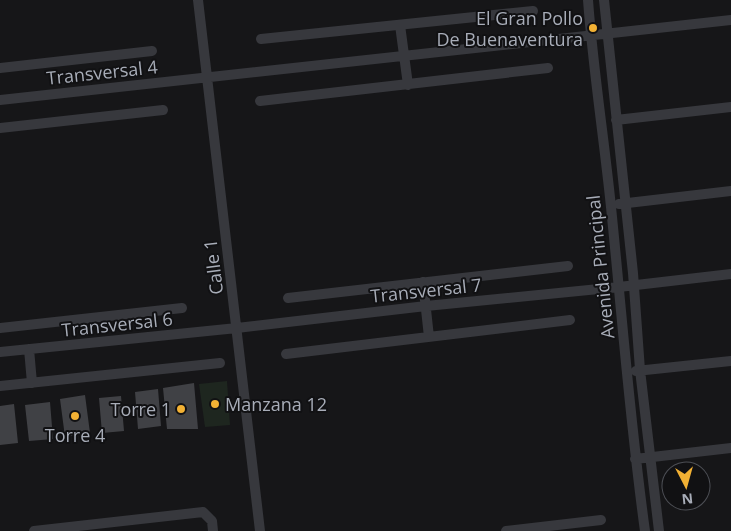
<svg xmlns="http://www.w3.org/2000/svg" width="731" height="531" font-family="'Open Sans',sans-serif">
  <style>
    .green { fill: #1e261f }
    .building { fill: #404145 }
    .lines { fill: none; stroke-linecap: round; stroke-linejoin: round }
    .minor { stroke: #37383d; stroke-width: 10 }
    .poi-dot { fill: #f2b134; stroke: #111113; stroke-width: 2 }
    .labels { text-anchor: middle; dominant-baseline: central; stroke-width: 4; stroke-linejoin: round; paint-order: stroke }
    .poi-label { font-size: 18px; fill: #a8adb8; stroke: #111113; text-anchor: end }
    .street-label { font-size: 18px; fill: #a8adb8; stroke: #111113 }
  </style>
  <rect width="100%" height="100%" fill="#161618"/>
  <path class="green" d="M 227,381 L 230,425 L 205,427 L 199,384 Z"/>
  <path class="building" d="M 194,383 L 198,429 L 167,429 L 163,388 Z
    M 158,389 L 161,426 L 138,429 L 135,392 Z
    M 85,395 L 90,433 L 65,437 L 60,399 Z
    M 121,396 L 124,431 L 102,433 L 99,398 Z
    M 50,402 L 53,439 L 29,441 L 25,405 Z
    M 14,404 L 18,443 L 0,445 L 0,406 Z"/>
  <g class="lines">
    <path class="minor" d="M 198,0 L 260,531
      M 588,0 C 593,69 604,138 611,207 C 622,315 630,423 645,531
      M 604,0 L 633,273 L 640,370 L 659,531
      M 400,25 L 408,85
      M 261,39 L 533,11
      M 0,68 L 152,51
      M 0,100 L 731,20
      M 260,101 L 548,68
      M 616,120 L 731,107
      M 0,128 L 163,110
      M 619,204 L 731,191
      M 423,282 L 429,337
      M 288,298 L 568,266
      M 0,328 L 182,308
      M 29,349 L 32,383
      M 0,352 L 237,328 L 426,306 L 619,287 L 731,274
      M 286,354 L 570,320
      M 636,371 L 731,361
      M 0,386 L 220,363
      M 635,459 L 731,448
      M 34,531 L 203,512 L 212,521 L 213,531
      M 506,531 L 601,520"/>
  </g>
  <g class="poi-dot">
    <circle cx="593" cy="28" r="5"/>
    <circle cx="215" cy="404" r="5"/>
    <circle cx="181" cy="409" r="5"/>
    <circle cx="75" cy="416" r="5"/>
  </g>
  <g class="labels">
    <g class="poi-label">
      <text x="583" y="18">El Gran Pollo<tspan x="583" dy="21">De Buenaventura</tspan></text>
      <text x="225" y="404" text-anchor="start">Manzana 12</text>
      <text x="171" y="409">Torre 1</text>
      <text x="75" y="435" text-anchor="middle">Torre 4</text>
    </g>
    <g class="street-label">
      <text transform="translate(102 72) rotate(-6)">Transversal 4</text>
      <text transform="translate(213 267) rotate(-97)">Calle 1</text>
      <text transform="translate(600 267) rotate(-96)">Avenida Principal</text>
      <text transform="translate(426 290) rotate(-6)">Transversal 7</text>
      <text transform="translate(117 324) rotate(-6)">Transversal 6</text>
    </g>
  </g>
  <g transform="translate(686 486) rotate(174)"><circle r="24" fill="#111113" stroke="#4d4f55"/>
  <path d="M0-4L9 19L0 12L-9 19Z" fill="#f2b134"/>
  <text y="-8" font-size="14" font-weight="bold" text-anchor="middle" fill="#a8adb8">N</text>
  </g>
</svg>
